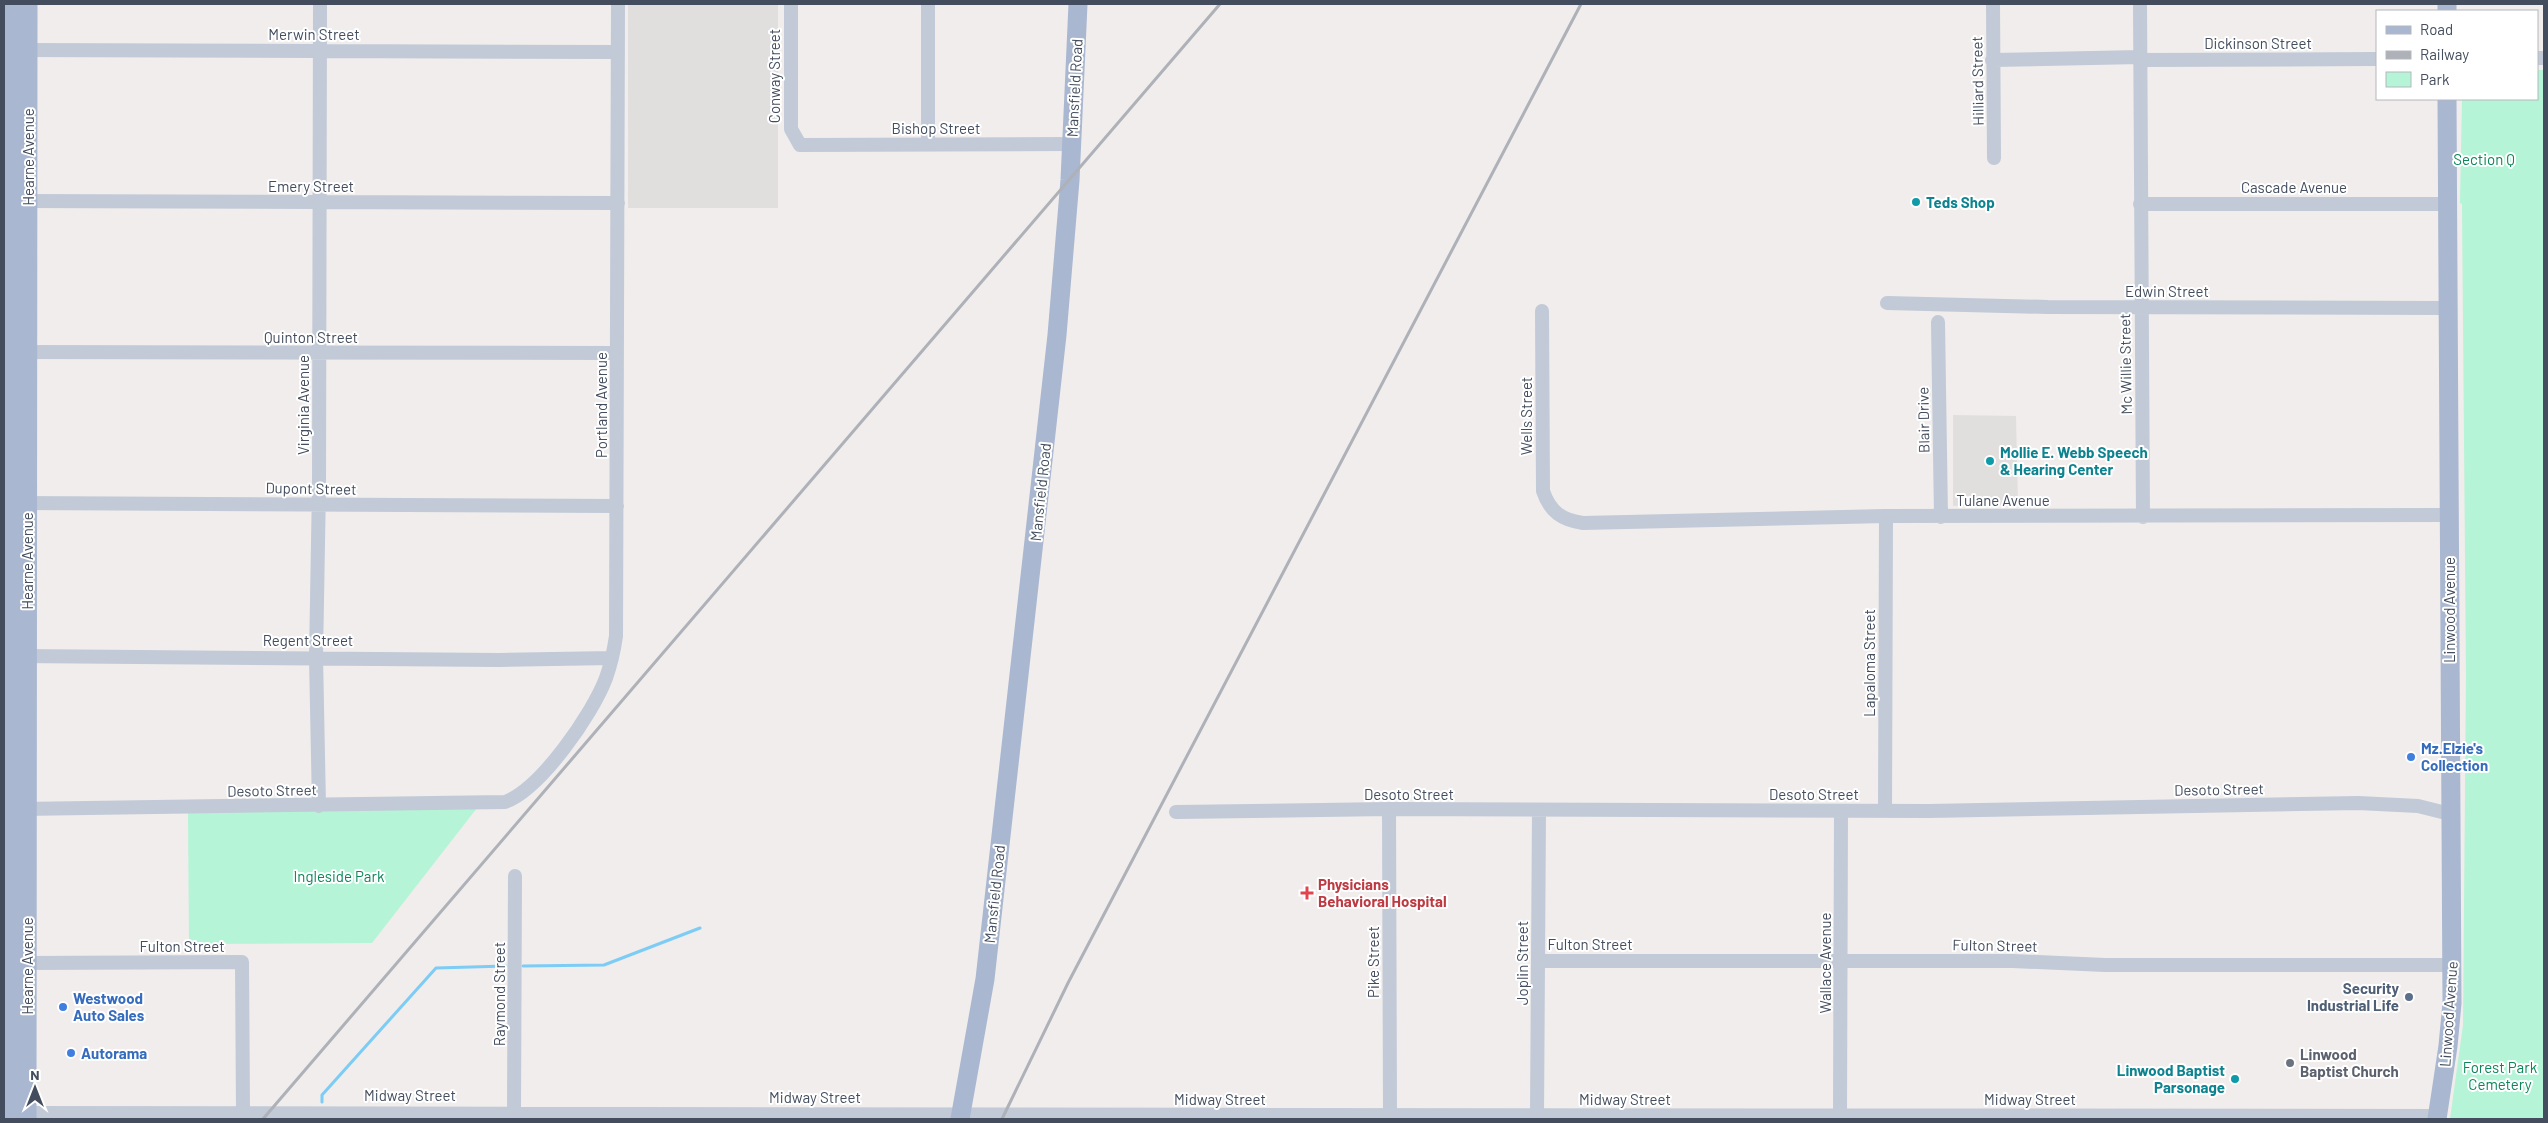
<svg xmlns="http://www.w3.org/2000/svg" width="2548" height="1123" font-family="Barlow,sans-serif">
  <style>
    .education { fill: #e1dede }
    .green { fill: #b5f4d6 }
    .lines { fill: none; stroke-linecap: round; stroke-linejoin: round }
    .stream { stroke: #7cccf6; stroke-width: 3 }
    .minor { stroke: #c1cad6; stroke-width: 14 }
    .major { stroke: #a9b7d0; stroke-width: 19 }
    .rail { stroke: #aeb1b8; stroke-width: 3 }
    .culture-dot { fill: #0f9aa8; stroke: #fff; stroke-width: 2 }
    .shop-dot { fill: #3f7fe0; stroke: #fff; stroke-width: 2 }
    .health-dot { fill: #e0444e; stroke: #fff; stroke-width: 2 }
    .service-dot { fill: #5c6f8a; stroke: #fff; stroke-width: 2 }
    .worship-dot { fill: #6b7280; stroke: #fff; stroke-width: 2 }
    .labels { text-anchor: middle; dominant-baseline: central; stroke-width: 4; stroke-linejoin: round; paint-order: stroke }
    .street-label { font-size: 15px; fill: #434d5d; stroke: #fff }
    .park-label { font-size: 15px; fill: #0c8659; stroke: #fff }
    .culture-label { font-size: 15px; font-weight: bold; fill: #0d838f; stroke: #fff; text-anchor: start }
    .shop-label { font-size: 15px; font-weight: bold; fill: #366cbe; stroke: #fff; text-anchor: start }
    .health-label { font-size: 15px; font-weight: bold; fill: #be3a42; stroke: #fff; text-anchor: start }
    .service-label { font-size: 15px; font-weight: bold; fill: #4e5e75; stroke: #fff; text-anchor: end }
    .worship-label { font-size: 15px; font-weight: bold; fill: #5b616d; stroke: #fff; text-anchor: start }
  </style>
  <rect width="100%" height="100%" fill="#f0edec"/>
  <path class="education" d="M 628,4 L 778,4 L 778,208 L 628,208 Z
    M 1953,415 L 2016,416 L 2018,505 L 1953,506 Z"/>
  <path class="green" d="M 2537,70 L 2544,70 L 2544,1119 L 2450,1119 L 2463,1025 L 2466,674 L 2462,204 L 2460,203 L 2462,99 L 2537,99 Z
    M 477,808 L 372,943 L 189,944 L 188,812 Z"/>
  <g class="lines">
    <path class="stream" d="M 523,966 L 604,965 L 700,928
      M 322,1102 L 322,1095 L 436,968 L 506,966"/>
    <path class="minor" d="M 791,4 L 791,129 L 800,145 L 1072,144
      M 1993,4 L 1994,158
      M 2140,4 L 2143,517
      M 19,50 L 618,52
      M 2537,58 L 2544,58
      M 1992,60 L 2140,57
      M 2140,60 L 2377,59
      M 928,144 L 928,4
      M 19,201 L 618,203
      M 2140,204 L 2447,204
      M 1887,303 L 2048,307 L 2448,308
      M 1542,311 L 1543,491 C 1550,512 1562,520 1583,523 L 1886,516 L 2449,515
      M 1938,322 L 1941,517
      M 18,352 L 617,353
      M 18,503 L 617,506
      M 18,656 L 499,660 L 612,658
      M 319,806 L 316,657 L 319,486 L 320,4
      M 20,809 L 505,802 C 541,789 593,713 606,678 C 611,664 614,650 616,636 L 618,4
      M 1389,809 L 1390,1115
      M 1885,811 L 1886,516
      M 1176,812 L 1389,809 L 1929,811 L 2358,803 L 2418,806 L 2450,814
      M 19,961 L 27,963 L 242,962 L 243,1111
      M 1539,961 L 2013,961 L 2105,965 L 2452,965
      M 514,1112 L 515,876
      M 18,1113 C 824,1112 1631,1118 2437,1116
      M 1537,1115 L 1539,810
      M 1840,1115 L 1841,811"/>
    <path class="major" d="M 2447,11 L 2447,4
      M 8,1119 L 10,4
      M 27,1119 L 28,4
      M 960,1119 L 985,979 L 1057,335 L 1070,180 L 1078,4
      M 2437,1119 L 2448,1046 L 2452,1003 L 2447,99"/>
    <path class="rail" d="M 263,1119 L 1220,4
      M 1002,1119 L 1068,983 L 1581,4"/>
  </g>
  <g class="culture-dot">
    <circle cx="1916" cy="202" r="5"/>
    <circle cx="1990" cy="461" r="5"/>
    <circle cx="2235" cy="1079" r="5"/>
  </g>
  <g class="shop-dot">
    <circle cx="2411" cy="757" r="5"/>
    <circle cx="63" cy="1007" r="5"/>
    <circle cx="71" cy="1053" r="5"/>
  </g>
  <path class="health-dot" d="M1304.5 885.5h5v5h5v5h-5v5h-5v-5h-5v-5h5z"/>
  <circle class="service-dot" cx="2409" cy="997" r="5"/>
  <circle class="worship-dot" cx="2290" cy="1063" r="5"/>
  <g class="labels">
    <g class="street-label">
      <text x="314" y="34">Merwin Street</text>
      <text x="2258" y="43">Dickinson Street</text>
      <text transform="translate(774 76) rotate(-90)">Conway Street</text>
      <text transform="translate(1977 81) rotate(-91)">Hilliard Street</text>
      <text transform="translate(1074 88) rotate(-87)">Mansfield Road</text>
      <text x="936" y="128">Bishop Street</text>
      <text transform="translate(28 157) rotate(-90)">Hearne Avenue</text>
      <text x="311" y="186">Emery Street</text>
      <text x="2294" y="187">Cascade Avenue</text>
      <text x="2167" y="291">Edwin Street</text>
      <text x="311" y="337">Quinton Street</text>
      <text transform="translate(2125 364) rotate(-91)">Mc Willie Street</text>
      <text transform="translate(303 405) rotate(-90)">Virginia Avenue</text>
      <text transform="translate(601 405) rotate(-90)">Portland Avenue</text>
      <text transform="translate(1526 416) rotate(-90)">Wells Street</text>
      <text transform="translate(1923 420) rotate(-91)">Blair Drive</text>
      <text transform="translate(311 488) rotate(1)">Dupont Street</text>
      <text transform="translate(1040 492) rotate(-84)">Mansfield Road</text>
      <text x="2003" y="500">Tulane Avenue</text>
      <text transform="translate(27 561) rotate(-90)">Hearne Avenue</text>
      <text transform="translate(2449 610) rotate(-90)">Linwood Avenue</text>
      <text x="308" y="640">Regent Street</text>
      <text transform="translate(1869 663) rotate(-90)">Lapaloma Street</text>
      <text transform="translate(2219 789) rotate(-1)">Desoto Street</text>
      <text transform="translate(272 790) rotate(-1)">Desoto Street</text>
      <text x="1409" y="794">Desoto Street</text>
      <text x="1814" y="794">Desoto Street</text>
      <text transform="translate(994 894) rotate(-84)">Mansfield Road</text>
      <text x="1590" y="944">Fulton Street</text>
      <text transform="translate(1995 945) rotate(1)">Fulton Street</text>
      <text x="182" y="946">Fulton Street</text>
      <text transform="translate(1373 962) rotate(-90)">Pike Street</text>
      <text transform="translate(1522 963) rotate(-90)">Joplin Street</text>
      <text transform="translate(1825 963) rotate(-90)">Wallace Avenue</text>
      <text transform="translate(27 966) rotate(-90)">Hearne Avenue</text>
      <text transform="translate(499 994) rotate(-90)">Raymond Street</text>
      <text transform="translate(2448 1014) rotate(-86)">Linwood Avenue</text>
      <text x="410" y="1095">Midway Street</text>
      <text x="815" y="1097">Midway Street</text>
      <text x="1220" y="1099">Midway Street</text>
      <text x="1625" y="1099">Midway Street</text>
      <text x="2030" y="1099">Midway Street</text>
    </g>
    <g class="park-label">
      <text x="2484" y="159">Section Q</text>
      <text x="339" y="876">Ingleside Park</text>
      <text x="2500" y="1067">Forest Park<tspan x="2500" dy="17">Cemetery</tspan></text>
    </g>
    <g class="culture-label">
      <text x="1926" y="202">Teds Shop</text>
      <text x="2000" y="452">Mollie E. Webb Speech<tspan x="2000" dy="17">&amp; Hearing Center</tspan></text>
      <text x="2225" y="1070" text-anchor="end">Linwood Baptist<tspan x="2225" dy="17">Parsonage</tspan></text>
    </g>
    <g class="shop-label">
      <text x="2421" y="748">Mz.Elzie's<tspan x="2421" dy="17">Collection</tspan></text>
      <text x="73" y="998">Westwood<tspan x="73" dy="17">Auto Sales</tspan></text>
      <text x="81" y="1053">Autorama</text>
    </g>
    <g class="health-label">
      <text x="1318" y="884">Physicians<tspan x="1318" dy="17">Behavioral Hospital</tspan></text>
    </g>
    <g class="service-label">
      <text x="2399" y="988">Security<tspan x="2399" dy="17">Industrial Life</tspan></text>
    </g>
    <g class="worship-label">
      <text x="2300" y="1054">Linwood<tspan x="2300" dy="17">Baptist Church</tspan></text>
    </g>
  </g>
  <rect width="2548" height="1123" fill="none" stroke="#434d5d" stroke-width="10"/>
  <rect x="2376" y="10" width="162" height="90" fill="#ffffff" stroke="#b4b8be"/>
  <rect x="2386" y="26" width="25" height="8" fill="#a9b7d0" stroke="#b4b8be"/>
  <text x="2420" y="35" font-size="15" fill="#434d5d">Road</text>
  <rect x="2386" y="51" width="25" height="8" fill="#aeb1b8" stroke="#b4b8be"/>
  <text x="2420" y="60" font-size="15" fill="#434d5d">Railway</text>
  <rect x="2386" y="72" width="25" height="15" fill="#b5f4d6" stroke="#b4b8be"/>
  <text x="2420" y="85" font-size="15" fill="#434d5d">Park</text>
  <g transform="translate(35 1088)" stroke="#ffffff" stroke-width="4" paint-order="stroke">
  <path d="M0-4L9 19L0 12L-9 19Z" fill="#434d5d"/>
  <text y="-8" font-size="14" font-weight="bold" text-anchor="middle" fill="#434d5d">N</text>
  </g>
</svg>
